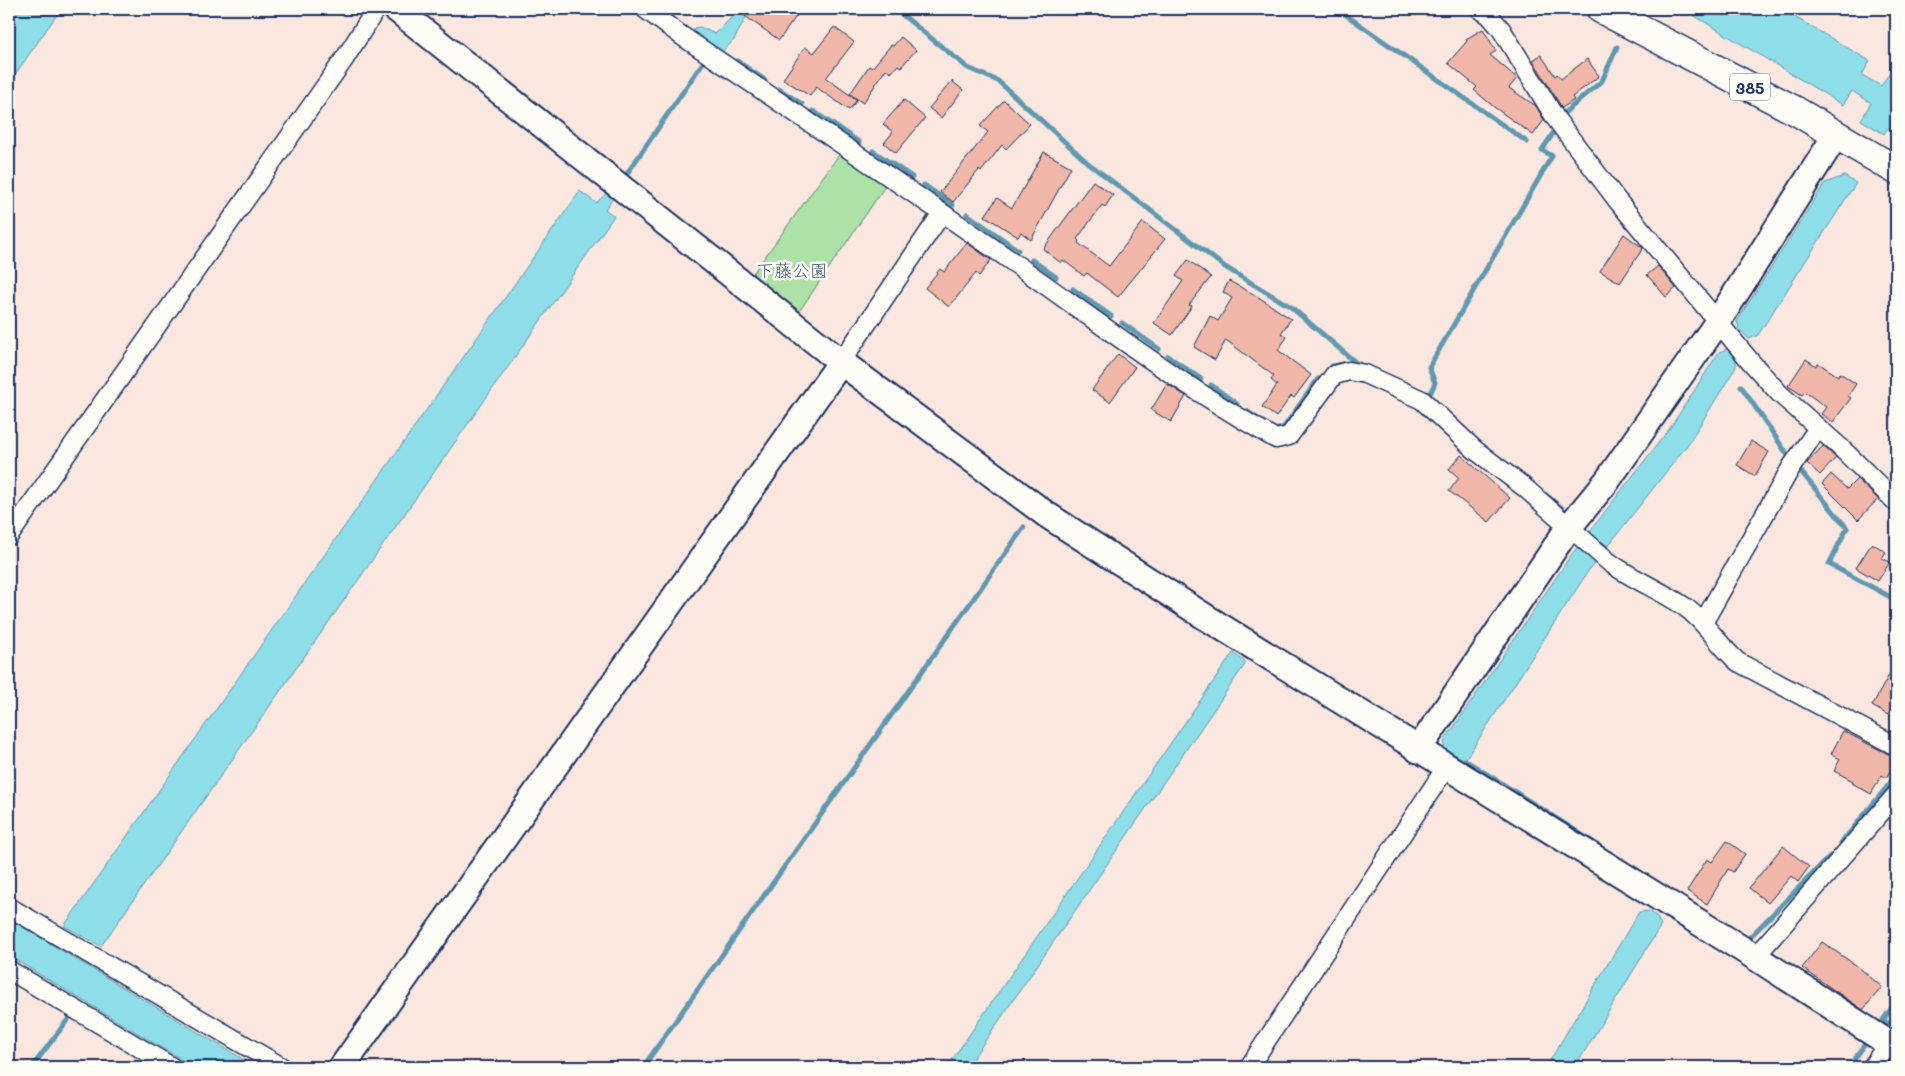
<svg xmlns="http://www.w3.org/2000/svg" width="1905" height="1076" font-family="Mali,'Klee One',sans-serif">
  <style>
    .green { fill: #ace2a5; stroke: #648882 }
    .water { fill: #8edee9; stroke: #6098b1 }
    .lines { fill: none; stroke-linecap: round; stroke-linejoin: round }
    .stream { stroke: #6098b1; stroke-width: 5 }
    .building { fill: #f0b7a9; stroke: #1b2f5e }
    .street-casing { stroke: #1b2f5e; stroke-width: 21 }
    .secondary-casing { stroke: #1b2f5e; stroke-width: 29 }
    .highway-casing { stroke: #1b2f5e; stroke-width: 31 }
    .street { stroke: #fdfcf7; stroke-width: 18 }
    .secondary { stroke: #fdfcf7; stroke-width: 25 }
    .highway { stroke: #fdfcf7; stroke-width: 28 }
    .labels { text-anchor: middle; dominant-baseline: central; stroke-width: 5; stroke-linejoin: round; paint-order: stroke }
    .shield { fill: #fdfcf7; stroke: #5f6c8c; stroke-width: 1 }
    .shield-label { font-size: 16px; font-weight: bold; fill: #1b2f5e }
    .park-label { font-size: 18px; fill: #3f5c70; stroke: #fdfcf7 }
  </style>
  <rect width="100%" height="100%" fill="#f9e7e0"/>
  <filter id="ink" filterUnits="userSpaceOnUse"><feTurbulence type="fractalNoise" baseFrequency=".02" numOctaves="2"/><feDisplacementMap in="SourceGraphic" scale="10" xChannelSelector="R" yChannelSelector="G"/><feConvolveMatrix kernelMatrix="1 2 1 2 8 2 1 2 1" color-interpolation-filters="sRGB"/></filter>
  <g filter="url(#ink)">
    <path class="green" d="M 841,152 L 888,182 L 798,313 L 751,276 Z"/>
    <path class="water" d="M 9,9 L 61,9 L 9,83 Z
      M 740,9 L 750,9 L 734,40 L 720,54 L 693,34 L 694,28 L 700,27 L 715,34 Z
      M 1683,9 L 1781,9 L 1870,61 L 1862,75 L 1881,86 L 1890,72 L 1896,76 L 1896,133 L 1888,128 L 1884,134 L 1861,120 L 1871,103 L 1852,91 L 1843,105 Z
      M 1844,176 L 1856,183 L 1758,335 L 1749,339 L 1739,329 L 1737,321 L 1825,183 Z
      M 580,191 L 596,203 L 608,192 L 614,197 L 605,209 L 614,216 L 101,946 L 64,926 Z
      M 1727,349 L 1736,358 L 1736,367 L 1688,444 L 1589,570 L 1465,760 L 1444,749 L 1445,740 L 1572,554 L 1670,428 L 1719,352 Z
      M 1233,653 L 1246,663 L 967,1067 L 947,1067 Z
      M 1649,911 L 1656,916 L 1661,925 L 1575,1067 L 1546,1067 L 1639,912 Z
      M 9,919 L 256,1067 L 194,1067 L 9,956 Z"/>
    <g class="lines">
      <path class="stream" d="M 895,9 L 968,68 L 998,81 L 1088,163 L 1225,267 L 1291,307 L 1355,362 L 1363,366
        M 1346,15 L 1527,142
        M 737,61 L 765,80
        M 779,89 L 802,104
        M 813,111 L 859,142
        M 1563,114 L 1602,81 L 1617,47
        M 873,151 L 912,177
        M 626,175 L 702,64
        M 924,185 L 953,205
        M 967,214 L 1018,250
        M 1032,260 L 1056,277
        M 1073,289 L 1111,316
        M 1122,323 L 1159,349
        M 1168,356 L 1201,379
        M 1332,366 L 1344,364
        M 1211,385 L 1237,404
        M 1741,386 L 1787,454
        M 1429,396 L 1435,383 L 1429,367 L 1552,156 L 1542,150 L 1556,129
        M 1247,411 L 1261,421
        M 1272,429 L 1275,430 L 1284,427 L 1318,379
        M 1798,468 L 1847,528 L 1829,564 L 1896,600
        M 1546,495 L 1563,509
        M 1601,543 L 1610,551
        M 1465,760 L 1598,845
        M 1841,843 L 1896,776
        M 1743,938 L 1747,940 L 1830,856
        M 1895,1028 L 1883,1020 L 1896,1002
        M 1578,1062 L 1587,1067
        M 32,1067 L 69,1018
        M 643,1067 L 1024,527
        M 1849,1067 L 1865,1044"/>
    </g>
    <path class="building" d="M 735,9 L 790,9 L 798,14 L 779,40 Z
      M 834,27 L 854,42 L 826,78 L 857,100 L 849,110 L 816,87 L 810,96 L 783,79 L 805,47 L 814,53 Z
      M 1483,29 L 1496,51 L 1490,55 L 1517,78 L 1509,88 L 1536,106 L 1544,120 L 1533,135 L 1494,107 L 1474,90 L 1477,87 L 1448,63 L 1467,41 L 1466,39 Z
      M 901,37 L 916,50 L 901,67 L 898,65 L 891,73 L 886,69 L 863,103 L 850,94 L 869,66 L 872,68 L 891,45 L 893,46 Z
      M 1541,55 L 1555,76 L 1557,74 L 1561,79 L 1587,59 L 1599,76 L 1572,97 L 1574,100 L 1562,108 L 1533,60 Z
      M 952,81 L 963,90 L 941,118 L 929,108 Z
      M 904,100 L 925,118 L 896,153 L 884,143 L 893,132 L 883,124 Z
      M 1004,100 L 1030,124 L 1006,149 L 1002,145 L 981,172 L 979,170 L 953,202 L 940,192 L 988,132 L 980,126 Z
      M 1044,152 L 1071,167 L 1031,240 L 1021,232 L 1018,237 L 985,216 L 997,198 L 1012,208 Z
      M 1093,181 L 1113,195 L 1105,207 L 1102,205 L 1077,239 L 1079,241 L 1078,243 L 1109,266 L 1143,222 L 1165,239 L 1118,297 L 1087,273 L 1084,276 L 1063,260 L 1061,263 L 1043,249 Z
      M 1624,234 L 1643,248 L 1620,283 L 1600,271 Z
      M 967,243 L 991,260 L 979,276 L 976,273 L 949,307 L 925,288 L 940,269 L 944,272 Z
      M 1188,260 L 1211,277 L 1189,305 L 1192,306 L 1172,335 L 1154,323 L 1183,281 L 1176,276 Z
      M 1658,266 L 1676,288 L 1666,297 L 1647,275 Z
      M 1229,281 L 1257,296 L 1291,319 L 1281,333 L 1287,337 L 1278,350 L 1311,375 L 1294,398 L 1291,396 L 1276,417 L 1262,407 L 1277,385 L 1271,380 L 1274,376 L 1226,340 L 1215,360 L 1194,347 L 1210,316 L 1218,321 L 1232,298 L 1223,292 Z
      M 1118,354 L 1135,367 L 1110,402 L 1092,390 Z
      M 1806,359 L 1816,366 L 1818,363 L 1838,376 L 1840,373 L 1856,384 L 1848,396 L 1851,398 L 1833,422 L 1821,414 L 1826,407 L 1805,392 L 1802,395 L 1788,386 Z
      M 1167,384 L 1186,396 L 1171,422 L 1151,410 Z
      M 1751,441 L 1769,452 L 1755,476 L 1737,465 Z
      M 1823,446 L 1836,458 L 1820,475 L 1807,463 Z
      M 1461,455 L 1510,498 L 1489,522 L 1449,491 L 1459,478 L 1449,469 Z
      M 1831,474 L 1847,489 L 1857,479 L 1878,499 L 1858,520 L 1822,484 Z
      M 1872,543 L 1886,552 L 1882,558 L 1890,562 L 1878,581 L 1856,568 Z
      M 1896,662 L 1896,701 L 1888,715 L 1872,706 Z
      M 1843,731 L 1896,758 L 1896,761 L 1886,778 L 1882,775 L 1871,794 L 1852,783 L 1853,781 L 1834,771 L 1840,759 L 1831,754 Z
      M 1727,841 L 1745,854 L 1733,872 L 1728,869 L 1707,904 L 1687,891 L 1707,859 L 1712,862 Z
      M 1783,846 L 1809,867 L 1798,882 L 1791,876 L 1768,903 L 1749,888 Z
      M 1822,942 L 1857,966 L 1882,987 L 1863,1010 L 1802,968 Z"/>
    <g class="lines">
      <g class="street-casing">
        <path id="street" d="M 645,9 L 682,36 C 791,110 901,184 1010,260 C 1097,321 1183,387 1276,439 L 1289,436 L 1334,375 L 1349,371 L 1365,374 L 1422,400 L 1475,450 L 1524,487 L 1609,562 C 1632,579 1658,589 1682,605 C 1704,619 1718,645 1738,662 L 1896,746
          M 1480,9 L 1489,15 L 1501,29 L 1556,119 L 1617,200 L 1751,362 L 1780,394 L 1840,447 L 1896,502
          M 841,362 L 942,213
          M 9,536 L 345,58 L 376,9
          M 1703,623 L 1792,466 L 1818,428
          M 9,907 L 282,1067
          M 1755,957 L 1896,795
          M 9,970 L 172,1067
          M 1249,1067 L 1447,766
          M 1872,1067 L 1888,1043"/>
      </g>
      <g class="secondary-casing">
        <path id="secondary" d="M 396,9 L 841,362 L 1047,515 L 1207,618 L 1755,957 L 1896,1048
          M 1418,750 L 1569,527 L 1607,481 L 1717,323 L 1836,135
          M 342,1067 L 841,362"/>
      </g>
      <g class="highway-casing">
        <path id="highway" d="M 1601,9 L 1796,111 L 1896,170"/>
      </g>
      <use href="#street" class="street"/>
      <use href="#secondary" class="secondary"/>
      <use href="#highway" class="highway"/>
    </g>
  </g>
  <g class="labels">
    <rect class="shield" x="1730" y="73.5" width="40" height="27" rx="4"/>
    <g class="shield-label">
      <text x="1750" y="87">385</text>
    </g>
    <g class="park-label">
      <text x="792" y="270">下藤公園</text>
    </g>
  </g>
  <rect width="1905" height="1076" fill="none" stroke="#fdfcf7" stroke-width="30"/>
  <rect x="15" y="15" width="1875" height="1046" fill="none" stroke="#1b2f5e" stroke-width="2" filter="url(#ink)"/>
</svg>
